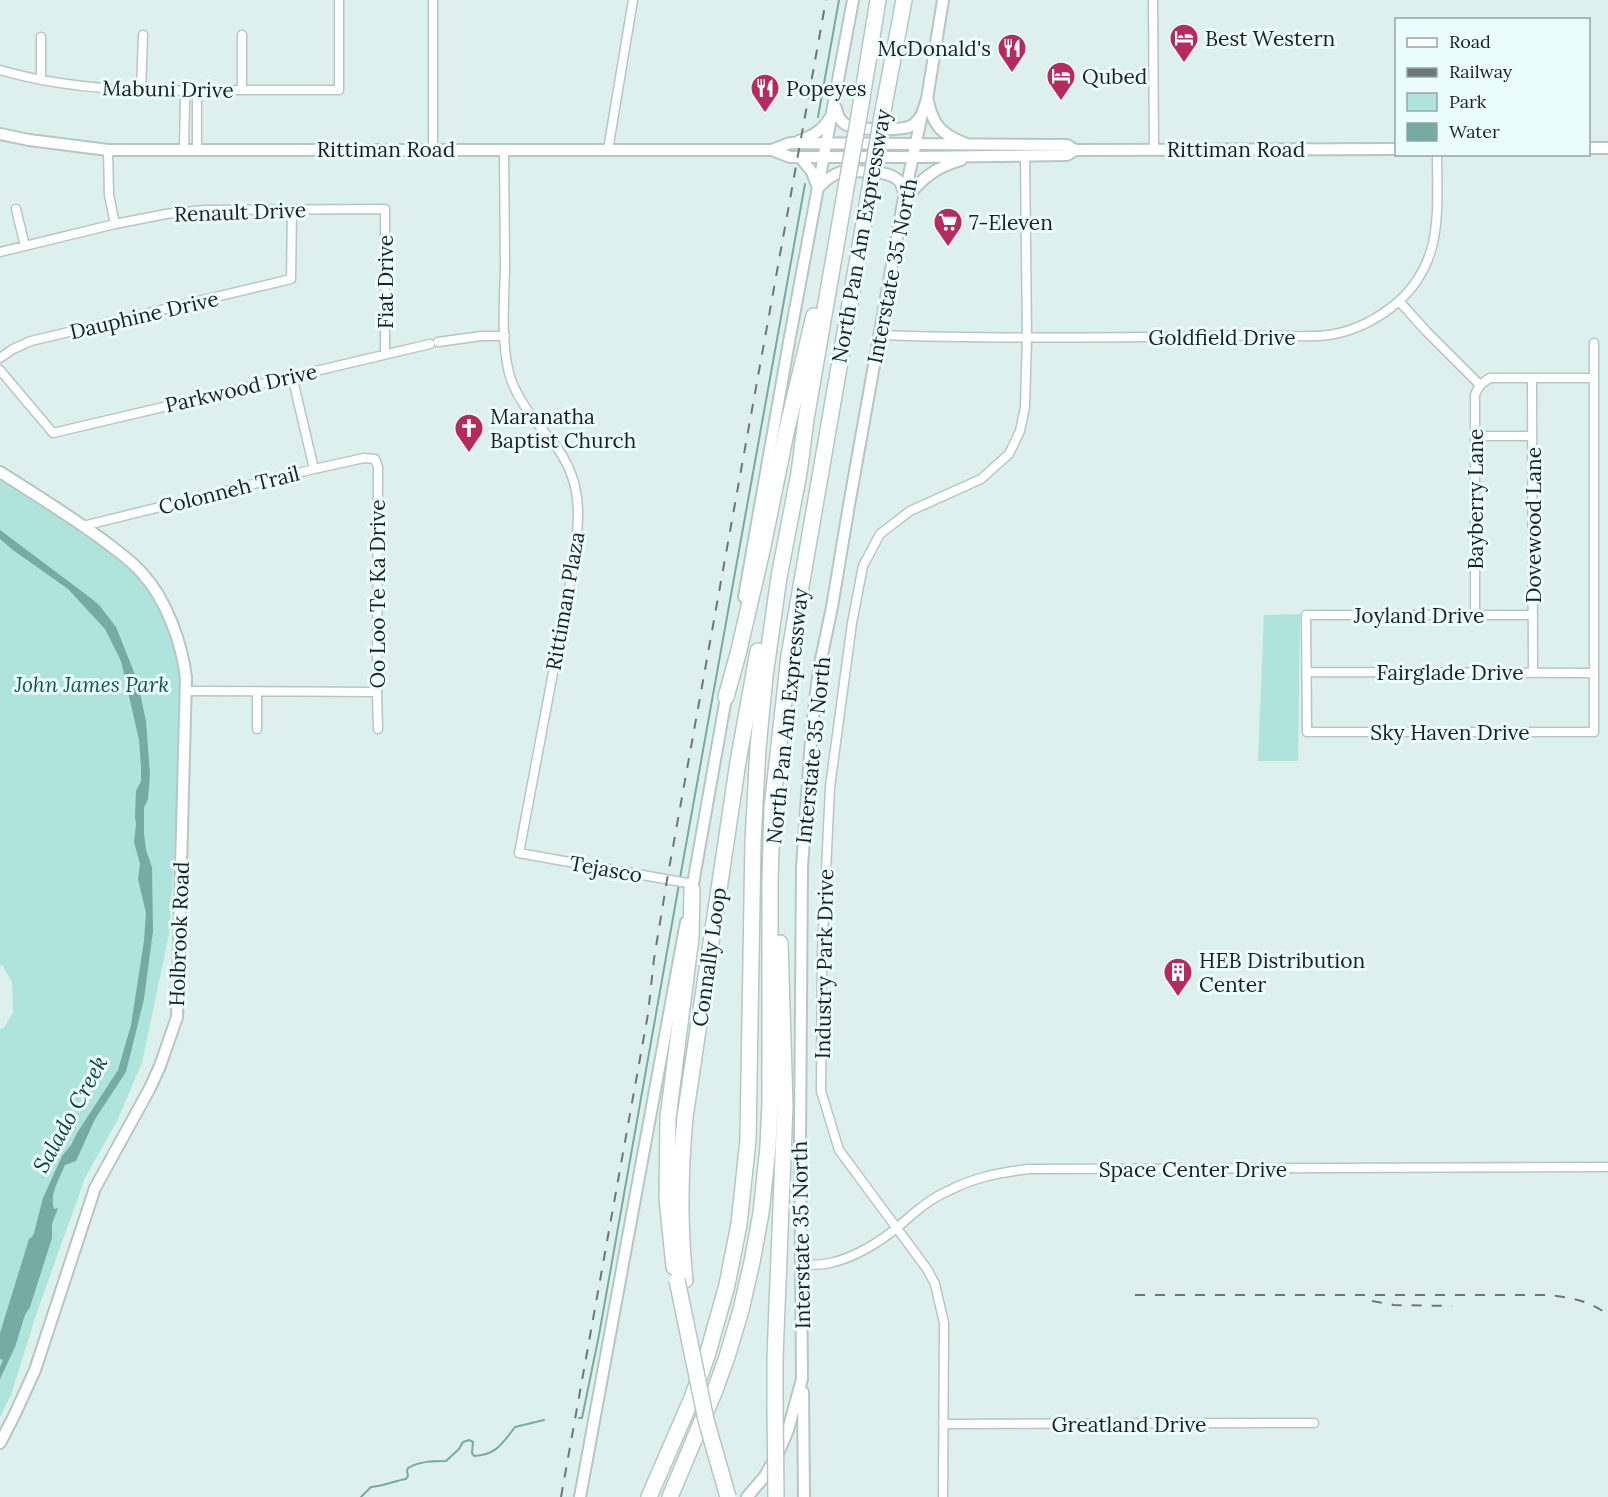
<svg xmlns="http://www.w3.org/2000/svg" width="1608" height="1497" font-family="Lora,serif">
  <style>
    .green { fill: #aee4db }
    .water { fill: #75aba2 }
    .lines { fill: none; stroke-linecap: round; stroke-linejoin: round }
    .stream { stroke: #75aba2; stroke-width: 2 }
    .minor-casing { stroke: #b5c7c3; stroke-width: 11 }
    .tertiary-casing { stroke: #b5c7c3; stroke-width: 14 }
    .secondary-casing { stroke: #b5c7c3; stroke-width: 14 }
    .motorway-casing { stroke: #b5c7c3; stroke-width: 18 }
    .minor { stroke: #fff; stroke-width: 8 }
    .tertiary { stroke: #fff; stroke-width: 10 }
    .secondary { stroke: #fff; stroke-width: 10 }
    .motorway { stroke: #fff; stroke-width: 15 }
    .rail { stroke: #6c7875; stroke-width: 2; stroke-dasharray: 10 10; stroke-linecap: butt }
    .motorway-bridge-casing { stroke: #b5c7c3; stroke-width: 18; stroke-linecap: butt }
    .motorway-bridge { stroke: #fff; stroke-width: 15 }
    .labels { text-anchor: middle; dominant-baseline: central; stroke-width: 6; stroke-linejoin: round; paint-order: stroke }
    .poi-label { font-size: 21px; fill: #1a211f; stroke: #ebfdfa; text-anchor: start }
    .street-label { font-size: 21px; fill: #1a211f; stroke: #ebfdfa }
    .park-label { font-size: 21px; font-style: italic; fill: #0d5950; stroke: #ebfdfa }
    .water-label { font-size: 22px; font-style: italic; fill: #0d3f39; stroke: #ebfdfa }
  </style>
  <rect width="100%" height="100%" fill="#ddf0ec"/>
  <path class="green" d="M 0,472 L 137,568 L 165,609 L 180,647 L 185,691 L 169,934 L 142,1063 L 117,1121 L 85,1178 L 37,1312 L 11,1395 L 0,1417 L 0,1029 L 4,1028 L 13,1012 L 12,982 L 3,966 L 0,965 Z
    M 1300,614 L 1298,761 L 1258,761 L 1264,615 Z"/>
  <path class="water" d="M 0,530 L 92,599 L 99,605 L 116,627 L 138,682 L 146,722 L 150,774 L 148,799 L 144,808 L 144,833 L 146,850 L 152,867 L 153,931 L 144,999 L 126,1072 L 95,1119 L 76,1161 L 65,1165 C 60,1178 49,1194 54,1209 L 58,1208 L 52,1224 L 52,1238 L 30,1307 L 25,1315 L 15,1347 L 0,1379 L 0,1367 L 3,1360 L 0,1359 L 0,1333 L 29,1239 L 32,1237 L 34,1233 L 43,1198 L 62,1156 L 71,1145 L 77,1133 L 118,1070 L 131,1025 L 144,941 L 146,913 L 138,879 L 140,864 L 134,842 L 136,824 L 135,817 L 136,791 L 141,781 L 141,767 L 139,740 L 121,661 L 105,629 L 68,589 L 13,550 L 0,539 Z"/>
  <g class="lines">
    <path class="stream" d="M 818,117 L 839,0
      M 680,878 L 805,184
      M 579,1418 L 582,1418 L 599,1335 L 679,884
      M 361,1497 L 371,1487 C 383,1486 394,1481 406,1479 L 408,1476 L 407,1471 L 408,1468 C 420,1461 433,1461 446,1461 L 459,1449 L 463,1442 L 469,1440 L 473,1442 L 472,1453 L 474,1456 C 496,1455 502,1444 515,1427 L 544,1420"/>
    <g class="minor-casing">
      <path id="minor" d="M 1153,0 L 1154,150
        M 242,35 L 242,90
        M 0,70 C 80,93 160,91 242,90 C 274,90 306,90 339,90 L 339,0
        M 41,79 L 41,37
        M 141,90 L 143,35
        M 184,149 L 185,99 L 191,91 L 197,98 L 197,149
        M 433,149 L 433,0
        M 108,150 L 109,195 L 115,224
        M 504,150 C 504,189 505,229 505,269 C 504,303 501,340 509,373 C 514,393 528,412 541,428 C 548,437 557,446 563,457 C 585,493 578,532 572,572 L 519,853 L 693,884
        M 608,150 L 633,0
        M 16,209 L 25,246
        M 0,252 L 115,224 L 166,214 L 205,210 L 385,209 L 385,354
        M 1399,301 L 1426,331 L 1480,385
        M 879,335 C 990,339 1101,338 1211,336 C 1235,335 1260,336 1284,336 C 1299,336 1314,337 1329,335 C 1355,331 1378,319 1398,302 C 1444,261 1437,210 1437,154
        M 438,342 L 481,336 L 505,336
        M 0,358 L 13,349 L 31,341 L 291,279 L 292,210
        M 0,370 L 53,433 L 430,344
        M 292,376 L 314,469
        M 1532,378 L 1533,672
        M 1475,436 L 1532,436
        M 83,526 L 314,469 L 364,458 L 375,459 L 378,467 L 377,692 L 378,729
        M 1475,615 L 1475,395 C 1478,386 1482,383 1490,378 L 1594,378
        M 1533,615 L 1306,615 L 1307,732 L 1594,732 L 1594,343
        M 1307,672 L 1594,673
        M 185,691 L 377,692
        M 257,729 L 257,692
        M 802,1265 C 812,1265 821,1265 830,1263 C 854,1258 880,1242 899,1226 C 914,1213 929,1199 948,1191 C 975,1177 998,1173 1028,1169 L 1608,1167
        M 943,1424 L 1314,1423
        M 943,1497 L 944,1323 L 935,1284 L 927,1269 L 839,1150 L 821,1091 L 822,955 L 830,787 L 852,623 L 863,566 L 880,534 L 910,511 L 981,479 L 1009,454 L 1020,431 L 1025,407 L 1027,338 L 1025,155"/>
    </g>
    <g class="tertiary-casing">
      <path id="tertiary" d="M 0,472 C 35,494 70,516 103,540 C 117,551 131,560 142,573 C 166,599 182,643 186,678 L 177,1017 L 160,1066 L 150,1088 L 95,1188 L 35,1370 L 14,1416 L 0,1443"/>
    </g>
    <g class="secondary-casing">
      <path id="secondary" d="M 928,101 C 933,125 941,134 964,143
        M 836,108 C 837,115 839,120 845,124 C 853,130 901,131 911,126 C 915,124 918,120 921,116
        M 0,134 L 29,140 L 108,150 L 772,150 L 790,157 L 913,157 L 1067,155 L 1075,150 L 1396,149
        M 799,141 C 812,136 822,131 829,119
        M 1588,148 L 1608,148
        M 772,150 L 790,143 L 1067,145 L 1075,150
        M 800,157 L 812,172 L 818,188
        M 818,188 C 825,181 831,175 841,172 C 856,171 888,169 899,181 C 902,184 903,190 905,194
        M 905,201 C 920,179 936,167 961,160
        M 744,597 L 789,342 L 853,0
        M 691,895 L 727,692
        M 803,1392 L 804,1497
        M 580,1497 L 686,922
        M 747,1497 L 765,1476 L 780,1449 L 788,1430 L 802,1379 L 800,1138 L 802,867 L 812,725 L 819,669 L 832,607 L 849,505 L 903,203 L 922,114 L 927,99 L 943,0"/>
    </g>
    <g class="motorway-casing">
      <path id="motorway" d="M 859,116 L 878,0
        M 882,116 L 904,0
        M 726,697 L 738,654 L 762,551 L 786,433 L 814,316
        M 674,1267 L 667,1198 L 668,1118 L 691,937 L 692,890
        M 685,1280 C 679,1225 680,1172 685,1117 L 738,762 L 758,651
        M 775,1406 L 775,1357 L 785,1106 L 780,943
        M 649,1497 L 692,1398 L 707,1356 L 727,1285 L 739,1224 L 748,1140 L 753,841 L 758,748 L 765,676 L 779,577 L 799,473 L 806,419 L 847,182
        M 670,1497 L 715,1390 L 727,1357 L 741,1310 L 752,1262 L 761,1213 L 768,1147 L 770,1102 L 770,882 L 772,808 L 789,656 L 871,182"/>
    </g>
    <use href="#minor" class="minor"/>
    <use href="#tertiary" class="tertiary"/>
    <use href="#secondary" class="secondary"/>
    <use href="#motorway" class="motorway"/>
    <path class="rail" d="M 1135,1295 L 1548,1295 C 1569,1297 1591,1301 1608,1315
      M 1372,1301 L 1394,1305 L 1452,1306
      M 561,1497 L 648,1014 L 654,959 L 667,880 L 826,0"/>
    <g class="motorway-bridge-casing">
      <path id="motorway-bridge" d="M 847,182 L 859,116
        M 871,182 L 882,116
        M 677,1280 L 706,1420 L 728,1497
        M 775,1406 L 776,1497"/>
    </g>
    <use href="#motorway-bridge" class="motorway-bridge"/>
  </g>
  <defs>
    <g id="hotel-pin" transform="scale(1.5)"><path d="M0 17L-7.5 6A9.5 9.5 0 1 1 7.5 6Z" fill="#b72a5f" stroke="#ebfdfa"/><path d="M-6-4.5h1.5V1H6V5H4.5V3h-9V5H-6ZM-4 0a1.8 1.8 0 1 1 3.6 0ZM.5 0V-2.5h3Q6-2.5 6 0Z" fill="#fff"/></g>
    <g id="restaurant-pin" transform="scale(1.5)"><path d="M0 17L-7.5 6A9.5 9.5 0 1 1 7.5 6Z" fill="#b72a5f" stroke="#ebfdfa"/><path d="M-5-6h1v4h1v-4h1v4h1v-4h1v5L-1.5 .5V6h-2V.5L-5-1ZM5-6V6H3V1.5H1.5Q1.5-4 5-6Z" fill="#fff"/></g>
    <g id="supermarket-pin" transform="scale(1.5)"><path d="M0 17L-7.5 6A9.5 9.5 0 1 1 7.5 6Z" fill="#b72a5f" stroke="#ebfdfa"/><path d="M-6-5.5h2.5l.6 2H6L4.5 2H-2.5L-4.4-4H-6ZM-1.5 3.2a1.3 1.3 0 1 0 .1 0ZM3 3.2a1.3 1.3 0 1 0 .1 0Z" fill="#fff"/></g>
    <g id="church-pin" transform="scale(1.5)"><path d="M0 17L-7.5 6A9.5 9.5 0 1 1 7.5 6Z" fill="#b72a5f" stroke="#ebfdfa"/><path d="M-1.2-6h2.4v3.5h3.3v2.4h-3.3V6h-2.4V-.1h-3.3v-2.4h3.3Z" fill="#fff"/></g>
    <g id="building-pin" transform="scale(1.5)"><path d="M0 17L-7.5 6A9.5 9.5 0 1 1 7.5 6Z" fill="#b72a5f" stroke="#ebfdfa"/><path d="M-4-6H4V6H1V3H-1V6H-4ZM-2.5-4.3h1.7v1.8h-1.7ZM.8-4.3h1.7v1.8H.8ZM-2.5-1h1.7V.8h-1.7ZM.8-1h1.7V.8H.8Z" fill="#fff"/></g>
  </defs>
  <g fill-rule="evenodd">
    <use href="#hotel-pin" x="1184" y="38"/>
    <use href="#restaurant-pin" x="1012" y="48"/>
    <use href="#hotel-pin" x="1061" y="76"/>
    <use href="#restaurant-pin" x="765" y="88"/>
    <use href="#supermarket-pin" x="948" y="222"/>
    <use href="#church-pin" x="469" y="428"/>
    <use href="#building-pin" x="1178" y="972"/>
  </g>
  <g class="labels">
    <g class="poi-label">
      <text x="1205" y="38">Best Western</text>
      <text x="991" y="48" text-anchor="end">McDonald's</text>
      <text x="1082" y="76">Qubed</text>
      <text x="786" y="88">Popeyes</text>
      <text x="969" y="222">7-Eleven</text>
      <text x="490" y="416">Maranatha<tspan x="490" dy="24">Baptist Church</tspan></text>
      <text x="1199" y="960">HEB Distribution<tspan x="1199" dy="24">Center</tspan></text>
    </g>
    <g class="street-label">
      <text transform="translate(168 89) rotate(1)">Mabuni Drive</text>
      <text x="386" y="149">Rittiman Road</text>
      <text x="1236" y="149">Rittiman Road</text>
      <text transform="translate(240 212) rotate(-2)">Renault Drive</text>
      <text transform="translate(861 236) rotate(-80)">North Pan Am Expressway</text>
      <text transform="translate(892 271) rotate(-79)">Interstate 35 North</text>
      <text transform="translate(385 282) rotate(-90)">Fiat Drive</text>
      <text transform="translate(144 315) rotate(-13)">Dauphine Drive</text>
      <text x="1222" y="337">Goldfield Drive</text>
      <text transform="translate(241 388) rotate(-13)">Parkwood Drive</text>
      <text transform="translate(229 490) rotate(-14)">Colonneh Trail</text>
      <text transform="translate(1475 499) rotate(-90)">Bayberry Lane</text>
      <text transform="translate(1533 525) rotate(-90)">Dovewood Lane</text>
      <text transform="translate(377 594) rotate(-90)">Oo Loo Te Ka Drive</text>
      <text transform="translate(565 601) rotate(-80)">Rittiman Plaza</text>
      <text x="1419" y="615">Joyland Drive</text>
      <text x="1450" y="672">Fairglade Drive</text>
      <text transform="translate(787 716) rotate(-84)">North Pan Am Expressway</text>
      <text x="1450" y="732">Sky Haven Drive</text>
      <text transform="translate(813 750) rotate(-84)">Interstate 35 North</text>
      <text transform="translate(606 869) rotate(10)">Tejasco</text>
      <text transform="translate(179 934) rotate(-88)">Holbrook Road</text>
      <text transform="translate(709 957) rotate(-82)">Connally Loop</text>
      <text transform="translate(824 964) rotate(-89)">Industry Park Drive</text>
      <text x="1193" y="1169">Space Center Drive</text>
      <text transform="translate(801 1235) rotate(-91)">Interstate 35 North</text>
      <text x="1129" y="1424">Greatland Drive</text>
    </g>
    <g class="park-label">
      <text x="92" y="684">John James Park</text>
    </g>
    <g class="water-label">
      <text transform="translate(70 1114) rotate(-61)">Salado Creek</text>
    </g>
  </g>
  <rect x="1395" y="18" width="195" height="138" fill="#ebfdfa" stroke="#97a5a2" stroke-width="1.5"/>
  <rect x="1407" y="38" width="30" height="9" fill="#ffffff" stroke="#97a5a2" stroke-width="1.5"/>
  <text x="1449" y="48" font-size="18" fill="#1a211f">Road</text>
  <rect x="1407" y="68" width="30" height="9" fill="#6c7875" stroke="#97a5a2" stroke-width="1.5"/>
  <text x="1449" y="78" font-size="18" fill="#1a211f">Railway</text>
  <rect x="1407" y="93" width="30" height="18" fill="#aee4db" stroke="#97a5a2" stroke-width="1.5"/>
  <text x="1449" y="108" font-size="18" fill="#1a211f">Park</text>
  <rect x="1407" y="123" width="30" height="18" fill="#75aba2" stroke="#97a5a2" stroke-width="1.5"/>
  <text x="1449" y="138" font-size="18" fill="#1a211f">Water</text>
</svg>
